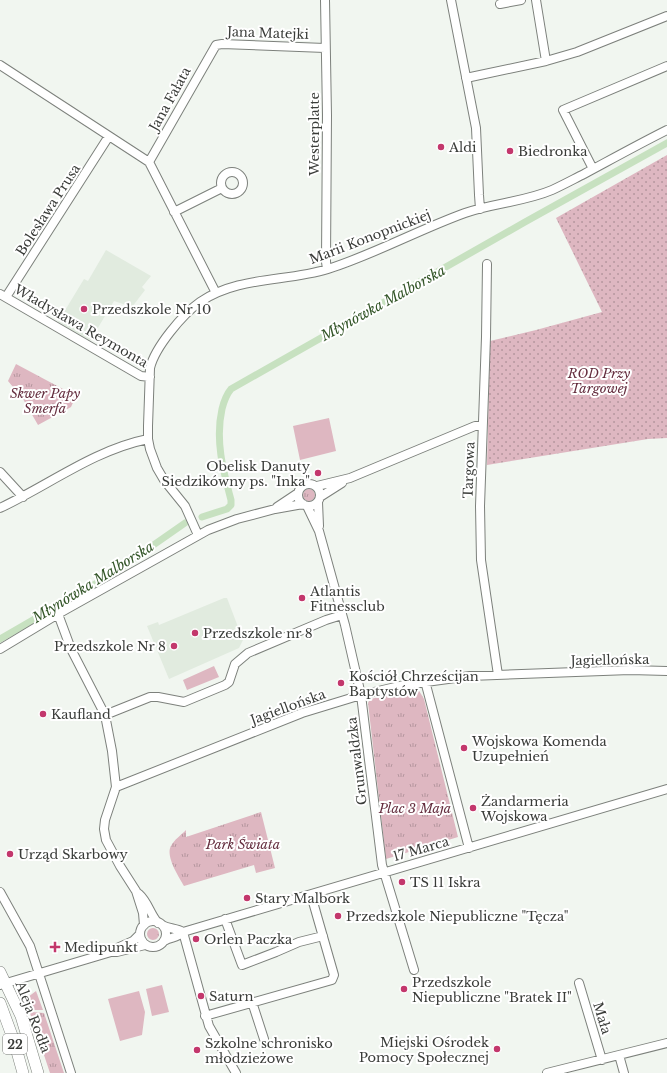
<svg xmlns="http://www.w3.org/2000/svg" width="667" height="1073" font-family="'Libre Baskerville',serif">
  <style>
    .built { fill: #e1ebdf }
    .grass { fill: url(#grass-tufts) }
    .garden { fill: url(#garden-dots) }
    .pitch { fill: #deb7c1 }
    .lines { fill: none; stroke-linecap: round; stroke-linejoin: round }
    .canal { stroke: #c7e1c0; stroke-width: 7 }
    .minor-casing { stroke: #7d817c; stroke-width: 10 }
    .major-casing { stroke: #7d817c; stroke-width: 12 }
    .minor { stroke: #fff; stroke-width: 8 }
    .major { stroke: #fff; stroke-width: 11 }
    .poi-dot { fill: #c3376c; stroke: #fff; stroke-width: 1.5 }
    .labels { text-anchor: middle; dominant-baseline: central; stroke-width: 4; stroke-linejoin: round; paint-order: stroke }
    .shield { fill: #fff; stroke: #757674; stroke-width: 1 }
    .shield-label { font-size: 12px; font-weight: bold; fill: #3a3c39 }
    .street-label { font-size: 13px; fill: #3a3c39; stroke: #fff }
    .poi-label { font-size: 13px; fill: #3a3c39; stroke: #fff; text-anchor: start }
    .park-label { font-size: 13px; font-style: italic; fill: #642d3e; stroke: #fff }
    .water-label { font-size: 14px; font-style: italic; fill: #345629; stroke: #fff }
  </style>
  <defs>
    <pattern id="grass-tufts" width="24" height="20" patternUnits="userSpaceOnUse"><rect width="24" height="20" fill="#deb7c1"/><path d="M3 7l-1-3M5 7V3M7 7l1-3M15 17l-1-3M17 17v-4M19 17l1-3" fill="none" stroke="#b5969e"/></pattern>
    <pattern id="garden-dots" width="8" height="8" patternUnits="userSpaceOnUse"><rect width="8" height="8" fill="#deb7c1"/><path d="M2 2h.1M6 6h.1" fill="none" stroke="#b5969e" stroke-width="1.8" stroke-linecap="round"/></pattern>
  </defs>
  <rect width="100%" height="100%" fill="#f1f6f0"/>
  <path class="built" d="M 106,250 L 151,276 L 142,287 L 145,290 L 132,307 L 114,301 L 90,341 L 58,322 L 84,279 L 88,281 Z
    M 224,598 L 227,598 L 243,640 L 239,648 L 169,679 L 147,626 L 158,622 L 159,625 Z"/>
  <path class="grass" d="M 16,364 L 76,396 L 71,407 L 38,425 L 23,399 L 8,381 Z
    M303 495a6 6 0 1 1 12 0a6 6 0 1 1-12 0Z
    M 418,689 L 424,699 L 458,837 L 386,859 L 368,703 L 370,699 Z
    M 261,812 L 275,868 L 256,873 L 254,865 L 184,886 C 179,877 165,856 171,846 C 174,840 181,835 186,830 L 186,837 Z
    M147 934a6 6 0 1 1 12 0a6 6 0 1 1-12 0Z
    M 36,991 L 43,1010 L 29,1010 L 27,1005 L 28,997 Z
    M 32,1012 L 44,1013 L 64,1073 L 50,1073 L 30,1013 Z"/>
  <path class="garden" d="M 667,155 L 667,438 L 648,439 L 487,465 L 490,341 L 536,330 L 602,312 L 556,218 Z"/>
  <path class="pitch" d="M 329,418 L 336,451 L 300,460 L 293,426 Z
    M 214,666 L 219,677 L 187,690 L 183,680 Z
    M 162,985 L 169,1012 L 152,1016 L 146,989 Z
    M 139,991 L 145,1012 L 142,1035 L 120,1041 L 108,999 Z"/>
  <g class="lines">
    <path class="canal" d="M 202,517 L 227,509 L 231,505 L 231,500 C 223,470 215,440 222,409 C 224,401 226,395 231,389 L 525,222 L 667,143
      M 0,639 L 109,576 L 185,523"/>
    <g class="minor-casing">
      <path id="minor" d="M 325,0 L 327,115 L 326,262 L 327,269
        M 451,0 L 476,128 L 479,195 L 480,209
        M 536,0 L 546,61
        M 500,4 L 521,0
        M 0,65 L 149,162 L 216,293
        M 466,78 L 546,61 L 577,52 L 667,16
        M 149,162 L 216,45 L 222,44 L 325,48
        M 593,169 L 563,110 L 667,66
        M221 183a11 11 0 1 1 22 0a11 11 0 1 1-22 0Z
        M 174,212 L 222,188
        M 487,264 L 486,337 L 480,506 L 481,560 L 498,675
        M 0,294 L 141,376 L 150,377
        M 6,297 L 109,136
        M 0,472 L 23,497
        M298 495a11 11 0 1 1 22 0a11 11 0 1 1-22 0Z
        M 317,486 L 350,478 L 475,426 L 482,426
        M 320,497 L 342,483
        M 318,502 L 319,526
        M 307,506 L 319,531 L 345,625 L 361,695 L 382,865 L 414,970
        M 277,507 L 298,493
        M 0,508 C 49,485 94,450 148,439
        M 198,535 L 185,506 L 164,480 L 157,468 L 150,449 L 148,439 L 148,426 L 150,368 C 155,347 183,314 200,302 C 238,276 286,282 328,269 C 375,254 418,230 465,213 C 493,203 524,202 552,190 C 563,185 574,179 584,174 C 612,159 639,144 667,130
        M 58,614 L 71,649 L 105,715 L 112,751 L 116,787 L 105,820 L 104,829 L 106,840 L 120,866 L 136,891 L 143,913 L 144,925
        M 0,649 L 58,614 L 208,530 L 237,519 L 275,509 L 303,504
        M 425,681 L 469,848
        M 105,715 L 150,697 L 158,697 L 184,702 L 225,685 L 229,682 L 235,664 L 248,653 L 326,620 L 342,615
        M 116,787 L 302,713 L 361,695 L 404,685 L 470,676 L 630,670 L 667,671
        M 0,892 L 30,946 L 71,1073
        M 139,894 C 148,902 150,914 158,923
        M 225,919 L 242,965 L 276,952 L 299,942 L 323,936
        M140 934a13 13 0 1 1 26 0a13 13 0 1 1-26 0Z
        M 162,925 C 169,929 176,928 183,932
        M 183,932 L 209,1026 L 236,1073
        M 164,941 C 172,936 176,939 183,932 L 667,789
        M 117,948 L 133,941 L 140,934
        M 579,983 L 602,1060
        M 0,985 L 111,952 L 117,952 L 145,945
        M 252,1002 L 264,1039
        M 205,1016 L 332,980 L 334,975 L 311,895
        M 619,1055 L 624,1073
        M 547,1073 L 667,1043"/>
    </g>
    <g class="major-casing">
      <path id="major" d="M 0,972 L 21,1016 L 38,1073
        M 0,1003 L 14,1041 L 23,1073"/>
    </g>
    <use href="#minor" class="minor"/>
    <use href="#major" class="major"/>
  </g>
  <g class="poi-dot">
    <circle cx="441" cy="147" r="4"/>
    <circle cx="510" cy="151" r="4"/>
    <circle cx="84" cy="309" r="4"/>
    <circle cx="318" cy="473" r="4"/>
    <circle cx="302" cy="598" r="4"/>
    <circle cx="195" cy="633" r="4"/>
    <circle cx="174" cy="646" r="4"/>
    <circle cx="341" cy="683" r="4"/>
    <circle cx="43" cy="714" r="4"/>
    <circle cx="464" cy="748" r="4"/>
    <circle cx="473" cy="808" r="4"/>
    <circle cx="10" cy="854" r="4"/>
    <circle cx="402" cy="882" r="4"/>
    <circle cx="247" cy="898" r="4"/>
    <circle cx="338" cy="916" r="4"/>
    <circle cx="196" cy="939" r="4"/>
    <path d="M53 941h4v4h4v4h-4v4h-4v-4h-4v-4h4z"/>
    <circle cx="404" cy="989" r="4"/>
    <circle cx="201" cy="996" r="4"/>
    <circle cx="497" cy="1049" r="4"/>
    <circle cx="197" cy="1050" r="4"/>
  </g>
  <g class="labels">
    <rect class="shield" x="3" y="1034" width="24" height="20" rx="3"/>
    <g class="shield-label">
      <text x="15" y="1044">22</text>
    </g>
    <g class="street-label">
      <text transform="translate(268 33) rotate(2)">Jana Matejki</text>
      <text transform="translate(170 99) rotate(-61)">Jana Fałata</text>
      <text transform="translate(314 134) rotate(-90)">Westerplatte</text>
      <text transform="translate(48 210) rotate(-57)">Bolesława Prusa</text>
      <text transform="translate(370 237) rotate(-21)">Marii Konopnickiej</text>
      <text transform="translate(81 326) rotate(30)">Władysława Reymonta</text>
      <text transform="translate(469 470) rotate(-88)">Targowa</text>
      <text transform="translate(610 660) rotate(-1)">Jagiellońska</text>
      <text transform="translate(288 707) rotate(-20)">Jagiellońska</text>
      <text transform="translate(357 761) rotate(-97)">Grunwaldzka</text>
      <text transform="translate(421 849) rotate(-16)">17 Marca</text>
      <text transform="translate(33 1017) rotate(69)">Aleja Rodła</text>
      <text transform="translate(602 1018) rotate(73)">Mała</text>
    </g>
    <g class="poi-label">
      <text x="449" y="147">Aldi</text>
      <text x="518" y="151">Biedronka</text>
      <text x="92" y="309">Przedszkole Nr 10</text>
      <text x="310" y="466" text-anchor="end">Obelisk Danuty<tspan x="310" dy="15">Siedzikówny ps. "Inka"</tspan></text>
      <text x="310" y="591">Atlantis<tspan x="310" dy="15">Fitnessclub</tspan></text>
      <text x="203" y="633">Przedszkole nr 8</text>
      <text x="166" y="646" text-anchor="end">Przedszkole Nr 8</text>
      <text x="349" y="676">Kościół Chrześcijan<tspan x="349" dy="15">Baptystów</tspan></text>
      <text x="51" y="714">Kaufland</text>
      <text x="472" y="741">Wojskowa Komenda<tspan x="472" dy="15">Uzupełnień</tspan></text>
      <text x="481" y="801">Żandarmeria<tspan x="481" dy="15">Wojskowa</tspan></text>
      <text x="18" y="854">Urząd Skarbowy</text>
      <text x="410" y="882">TS 11 Iskra</text>
      <text x="255" y="898">Stary Malbork</text>
      <text x="346" y="916">Przedszkole Niepubliczne "Tęcza"</text>
      <text x="204" y="939">Orlen Paczka</text>
      <text x="64" y="947">Medipunkt</text>
      <text x="412" y="982">Przedszkole<tspan x="412" dy="15">Niepubliczne "Bratek II"</tspan></text>
      <text x="209" y="996">Saturn</text>
      <text x="489" y="1042" text-anchor="end">Miejski Ośrodek<tspan x="489" dy="15">Pomocy Społecznej</tspan></text>
      <text x="205" y="1043">Szkolne schronisko<tspan x="205" dy="15">młodzieżowe</tspan></text>
    </g>
    <g class="park-label">
      <text x="599" y="373">ROD Przy<tspan x="599" dy="15">Targowej</tspan></text>
      <text x="45" y="393">Skwer Papy<tspan x="45" dy="15">Smerfa</tspan></text>
      <text x="415" y="808">Plac 3 Maja</text>
      <text x="243" y="844">Park Świata</text>
    </g>
    <g class="water-label">
      <text transform="translate(383 303) rotate(-29)">Młynówka Malborska</text>
      <text transform="translate(93 582) rotate(-32)">Młynówka Malborska</text>
    </g>
  </g>
</svg>
